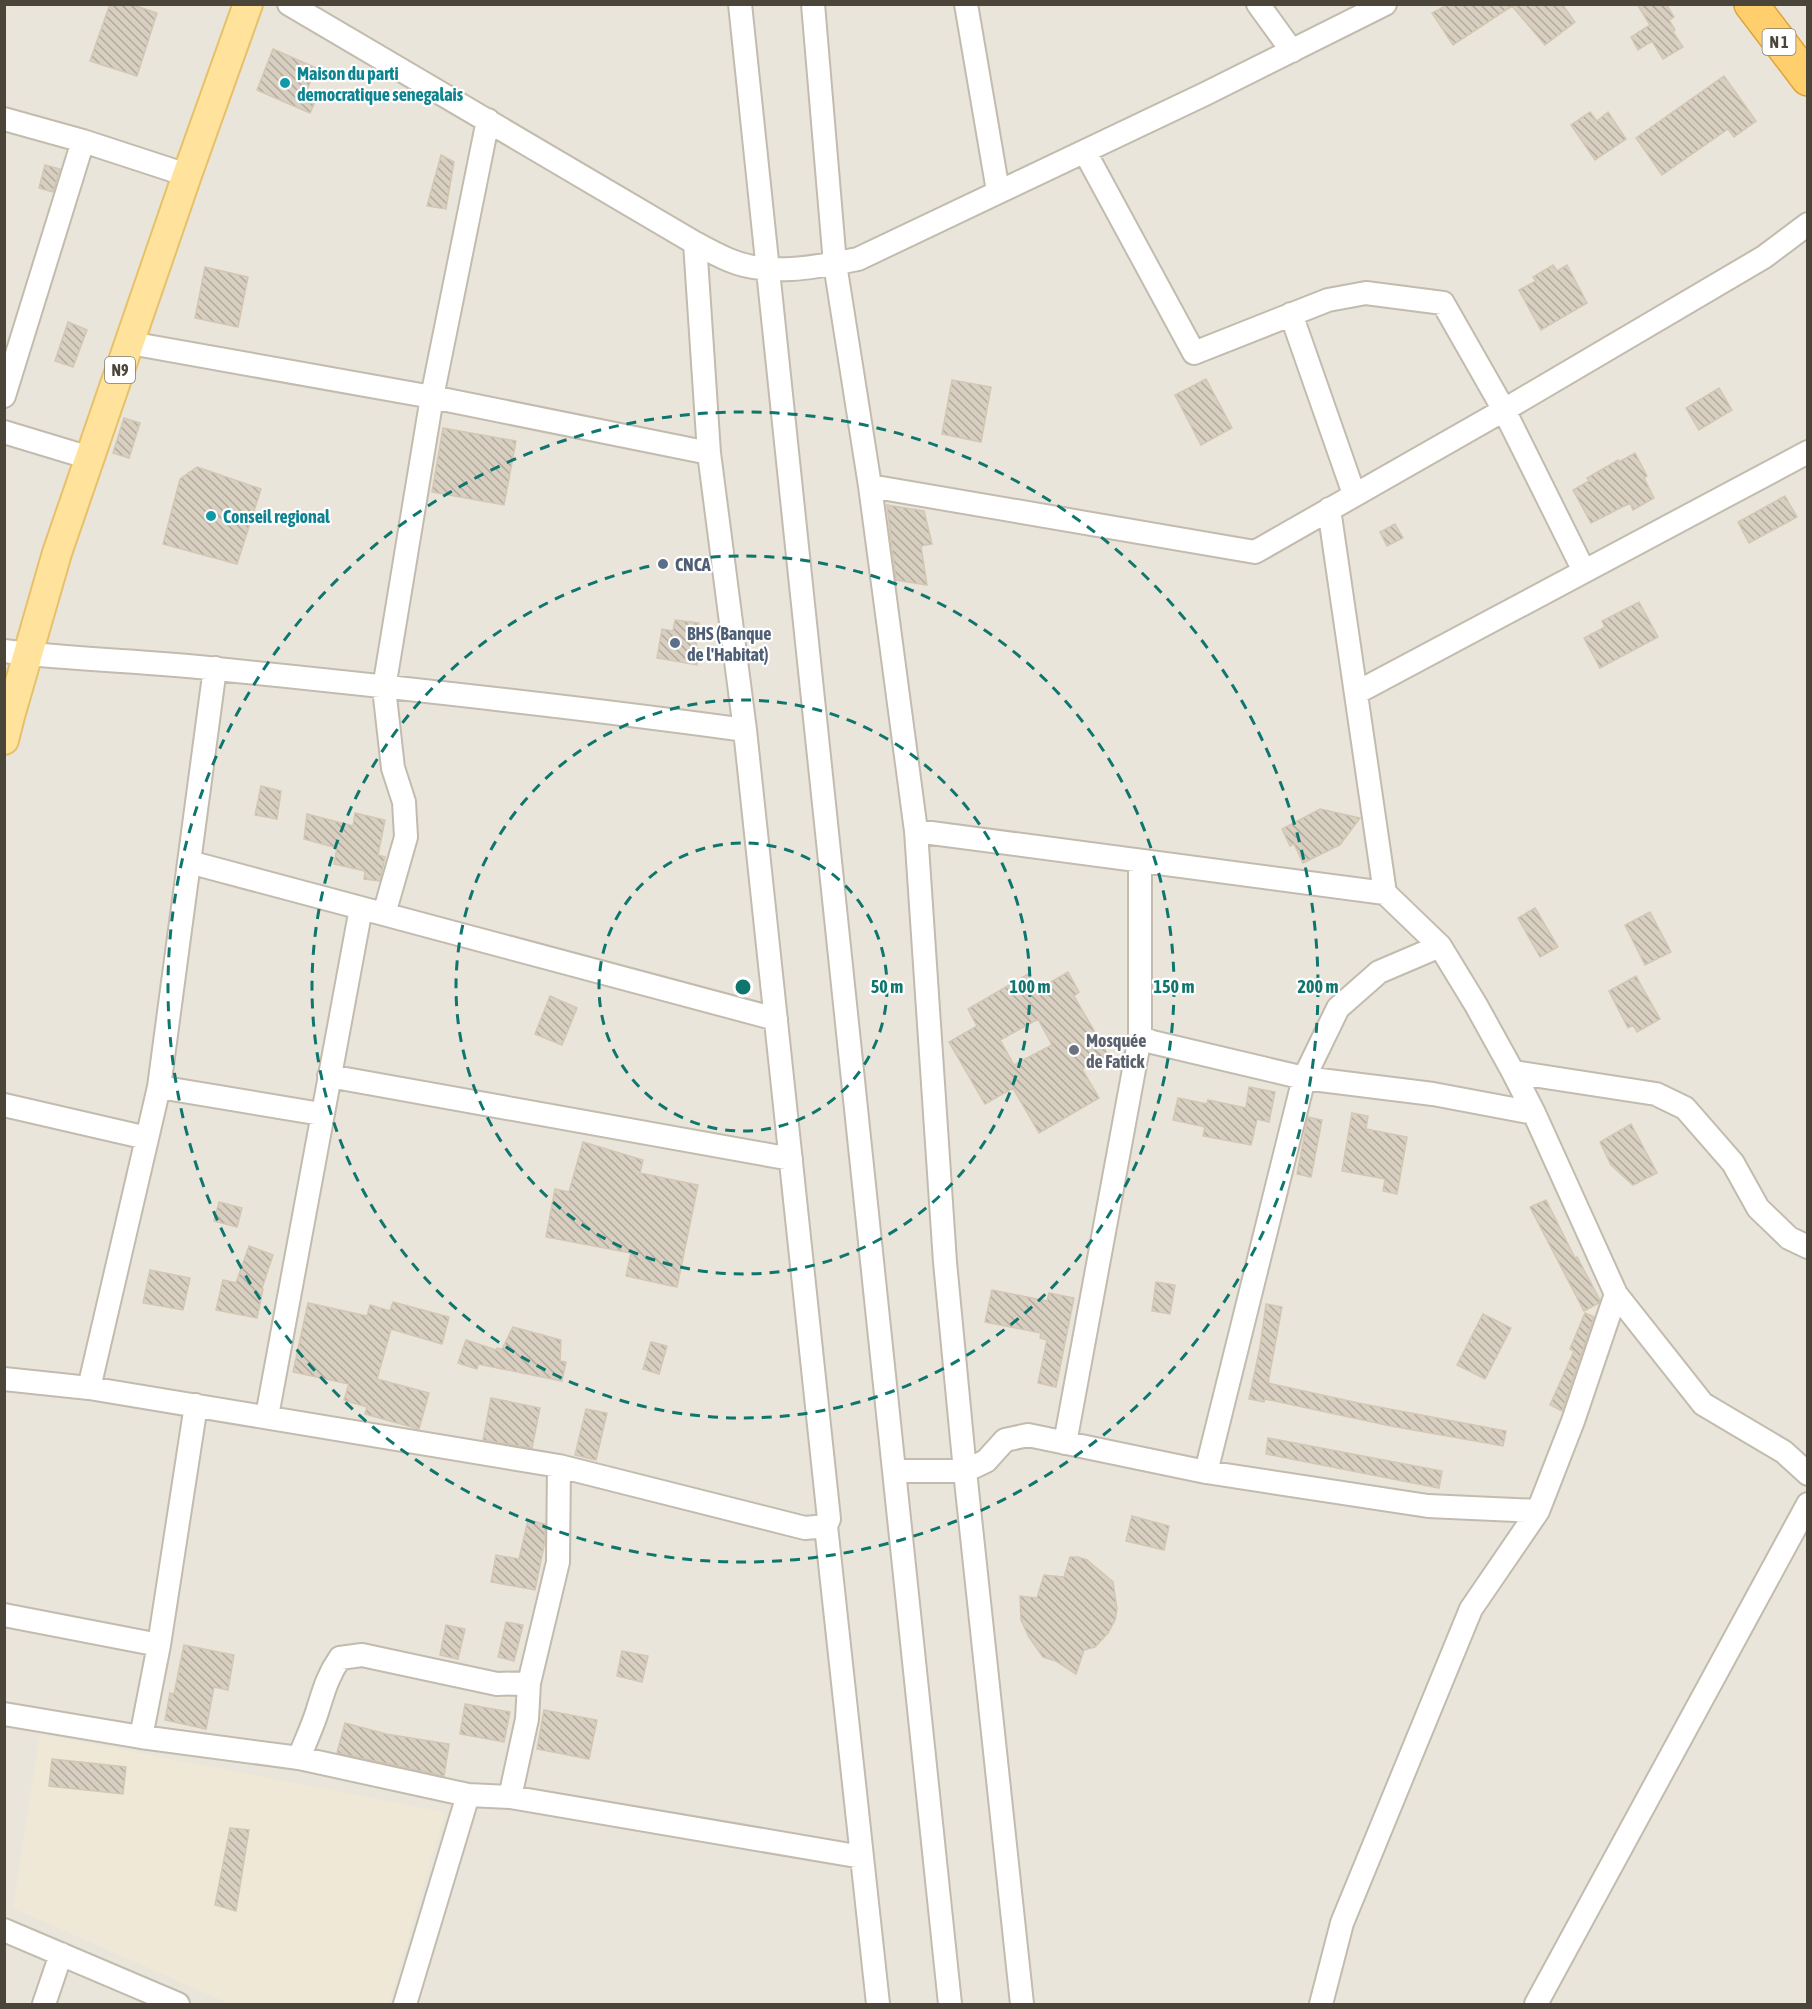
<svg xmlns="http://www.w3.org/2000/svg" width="1812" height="2009" font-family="'Asap Condensed',sans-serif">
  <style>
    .residential { fill: #eae5da }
    .education { fill: #efe8d6 }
    .building { fill: url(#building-back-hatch); stroke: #d3c7b4; stroke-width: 1.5; fill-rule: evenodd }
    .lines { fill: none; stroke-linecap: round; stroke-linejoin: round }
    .minor-casing { stroke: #c2bbae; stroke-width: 26 }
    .major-casing { stroke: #e6c16a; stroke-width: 32 }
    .highway-casing { stroke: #e0a43c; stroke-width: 36 }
    .minor { stroke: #fff; stroke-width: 22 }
    .major { stroke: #ffe39c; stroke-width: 28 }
    .highway { stroke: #ffcf6e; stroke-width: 33 }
    .ring { fill: none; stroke: #0f766e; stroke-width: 3; stroke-dasharray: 10 8 }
    .culture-dot { fill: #0f9aa8; stroke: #fff; stroke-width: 2 }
    .service-dot { fill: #5c6f8a; stroke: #fff; stroke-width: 2 }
    .worship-dot { fill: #6b7280; stroke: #fff; stroke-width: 2 }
    .labels { text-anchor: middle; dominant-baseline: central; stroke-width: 4.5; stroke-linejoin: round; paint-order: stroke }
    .shield { fill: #fff; stroke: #817c74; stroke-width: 1.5 }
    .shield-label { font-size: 16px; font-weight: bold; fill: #4b4439 }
    .culture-label { font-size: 18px; font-weight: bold; fill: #0d838f; stroke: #fff; text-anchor: start }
    .service-label { font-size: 18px; font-weight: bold; fill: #4e5e75; stroke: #fff; text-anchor: start }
    .worship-label { font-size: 18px; font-weight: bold; fill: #5b616d; stroke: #fff; text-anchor: start }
    .centre { fill: #0f766e; stroke: #fff; stroke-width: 3 }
    .ring-label { font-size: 18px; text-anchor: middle; font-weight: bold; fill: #0f766e; stroke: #fff; stroke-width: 4.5; stroke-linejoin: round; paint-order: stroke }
  </style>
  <defs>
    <pattern id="building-back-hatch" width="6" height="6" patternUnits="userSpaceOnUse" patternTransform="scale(1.5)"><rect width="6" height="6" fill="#d8cfc1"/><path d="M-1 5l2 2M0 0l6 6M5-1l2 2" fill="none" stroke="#b1aa9e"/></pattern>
  </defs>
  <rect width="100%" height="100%" fill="#f6f3ec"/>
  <path class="residential" d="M 5,5 L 1807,5 L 1807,2004 L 5,2004 Z"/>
  <path class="education" d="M 40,1734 L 445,1812 L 389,2004 L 230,2004 L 13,1908 Z"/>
  <path class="building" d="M 110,4 L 130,4 L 157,13 L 137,76 L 90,61 Z
    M 1449,4 L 1562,4 L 1575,22 L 1545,45 L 1512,6 L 1453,45 L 1432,13 Z
    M 1637,4 L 1666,4 L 1674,17 L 1669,20 L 1675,30 L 1673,32 L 1683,47 L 1663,59 L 1652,41 L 1638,50 L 1631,37 L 1650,25 Z
    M 273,49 L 316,68 L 307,90 L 318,95 L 310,113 L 257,90 Z
    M 1724,76 L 1756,121 L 1734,137 L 1728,129 L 1662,175 L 1636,138 Z
    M 1590,112 L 1597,121 L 1608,112 L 1626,139 L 1595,160 L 1571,125 Z
    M 441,155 L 454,162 L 446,209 L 427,206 Z
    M 45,165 L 60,169 L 53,192 L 39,188 Z
    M 1553,265 L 1557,271 L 1567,265 L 1587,303 L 1541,330 L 1519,290 L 1536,281 L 1533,277 Z
    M 205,267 L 248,277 L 238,327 L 195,318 Z
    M 68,322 L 87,330 L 73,367 L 55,361 Z
    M 1206,379 L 1232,428 L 1201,445 L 1175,395 Z
    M 952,380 L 991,387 L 981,442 L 942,434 Z
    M 1719,388 L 1732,410 L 1699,430 L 1686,408 Z
    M 124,418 L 140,423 L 129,458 L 113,453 Z
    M 443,428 L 516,441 L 504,505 L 432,492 Z
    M 1635,453 L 1647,476 L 1644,478 L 1654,498 L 1633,510 L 1630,503 L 1591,523 L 1573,490 L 1589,481 L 1587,478 L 1618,460 L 1619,462 Z
    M 197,467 L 261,489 L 237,564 L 163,544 L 180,479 Z
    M 1785,496 L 1797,517 L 1749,543 L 1738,522 Z
    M 887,505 L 924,511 L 932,544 L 921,546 L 927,585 L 896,580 Z
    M 1395,524 L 1403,538 L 1387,546 L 1380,532 Z
    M 1639,602 L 1658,637 L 1600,668 L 1584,638 L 1605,627 L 1602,621 Z
    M 675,620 L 699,623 L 696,648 L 699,649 L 697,665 L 657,658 L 662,629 L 673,631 Z
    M 261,786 L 281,791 L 277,819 L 255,815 Z
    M 1320,809 L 1360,818 L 1340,845 L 1303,863 L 1294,844 L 1290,846 L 1282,829 Z
    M 355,813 L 385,820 L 378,855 L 385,857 L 380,881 L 364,879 L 365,871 L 334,864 L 337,848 L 304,839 L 307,814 L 353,826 Z
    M 1535,908 L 1558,947 L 1540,957 L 1518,918 Z
    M 1650,912 L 1671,952 L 1645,965 L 1625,925 Z
    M 1068,972 L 1079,992 L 1074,996 L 1108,1055 L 1082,1069 L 1099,1098 L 1039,1133 L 1013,1088 L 985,1104 L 949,1042 L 977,1026 L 968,1009 L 1028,974 L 1037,990 ZM 1038,1019 L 1052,1045 L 1014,1065 L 1000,1040 Z
    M 1636,976 L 1660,1019 L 1637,1032 L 1633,1025 L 1628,1028 L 1609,991 Z
    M 550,996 L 577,1008 L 562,1045 L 535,1034 Z
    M 1249,1087 L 1275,1092 L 1269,1122 L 1257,1119 L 1251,1145 L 1203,1136 L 1205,1127 L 1173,1120 L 1178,1098 L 1207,1104 L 1208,1100 L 1246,1108 Z
    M 1352,1113 L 1368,1116 L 1366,1129 L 1407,1137 L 1397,1194 L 1383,1191 L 1385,1179 L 1342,1171 Z
    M 1308,1117 L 1322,1120 L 1311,1177 L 1297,1174 Z
    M 1631,1124 L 1657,1173 L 1633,1185 L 1611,1165 L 1600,1142 Z
    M 583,1142 L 643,1160 L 640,1173 L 698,1185 L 677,1287 L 626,1276 L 631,1253 L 546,1237 L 555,1189 L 569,1192 Z
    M 1546,1200 L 1575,1258 L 1577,1257 L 1600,1300 L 1599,1303 L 1584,1311 L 1530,1207 Z
    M 219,1202 L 242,1208 L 237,1227 L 214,1221 Z
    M 249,1246 L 273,1255 L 262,1288 L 263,1289 L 257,1318 L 216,1310 L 223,1280 L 236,1283 Z
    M 150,1270 L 190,1278 L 183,1310 L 143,1303 Z
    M 1156,1282 L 1175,1285 L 1170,1314 L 1152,1311 Z
    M 992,1290 L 1047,1301 L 1049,1293 L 1074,1298 L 1056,1387 L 1038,1383 L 1047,1340 L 1040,1338 L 1041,1333 L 985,1322 Z
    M 393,1302 L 449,1317 L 442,1344 L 391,1329 L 377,1379 L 429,1393 L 419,1429 L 365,1414 L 367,1407 L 344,1400 L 349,1384 L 293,1372 L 308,1303 L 367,1316 L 370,1305 L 390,1311 Z
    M 1266,1304 L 1282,1307 L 1268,1383 L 1363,1404 L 1506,1431 L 1503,1446 L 1391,1426 L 1265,1399 L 1264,1402 L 1249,1399 L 1260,1347 Z
    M 1585,1313 L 1594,1317 L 1562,1411 L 1550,1405 L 1574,1351 L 1570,1349 Z
    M 1483,1314 L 1511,1328 L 1485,1379 L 1457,1365 Z
    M 513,1327 L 561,1340 L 560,1361 L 566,1362 L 562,1381 L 478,1364 L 477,1369 L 458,1363 L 466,1340 L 496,1350 L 497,1348 L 502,1349 Z
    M 651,1342 L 667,1346 L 659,1374 L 643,1369 Z
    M 491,1398 L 540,1408 L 532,1448 L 483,1440 Z
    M 586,1409 L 607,1413 L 596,1460 L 575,1455 Z
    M 1268,1438 L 1442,1471 L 1439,1488 L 1266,1454 Z
    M 1132,1516 L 1169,1526 L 1164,1550 L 1126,1541 Z
    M 528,1520 L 545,1524 L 545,1541 L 535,1590 L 491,1582 L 496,1555 L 519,1559 Z
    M 1070,1557 L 1078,1557 L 1087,1560 L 1113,1582 L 1117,1609 L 1115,1620 L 1108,1633 L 1095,1647 L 1084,1650 L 1076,1674 L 1056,1661 L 1043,1657 L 1029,1637 L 1021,1620 L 1020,1596 L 1037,1598 L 1044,1575 L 1064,1577 Z
    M 506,1622 L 523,1625 L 514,1661 L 498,1657 Z
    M 446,1625 L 465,1629 L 458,1659 L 440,1655 Z
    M 184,1645 L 234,1655 L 228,1690 L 214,1687 L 206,1729 L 165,1720 L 170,1693 L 174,1694 Z
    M 622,1651 L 648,1656 L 642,1682 L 617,1676 Z
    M 465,1704 L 510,1712 L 504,1742 L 460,1734 Z
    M 544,1710 L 597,1720 L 589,1759 L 537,1749 Z
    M 345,1723 L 386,1734 L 449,1744 L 444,1776 L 337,1753 Z
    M 52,1759 L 126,1767 L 123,1794 L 49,1786 Z
    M 230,1828 L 249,1830 L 236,1911 L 215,1905 Z"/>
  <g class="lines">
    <g class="minor-casing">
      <path id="minor" d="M 289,4 L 695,243 C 706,249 717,255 729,260 C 769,277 817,267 858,259 L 1205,94 L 1385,4
        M 740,4 L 950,2004
        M 813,4 L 835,264 L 870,486 L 916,831 L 945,1262 L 965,1471 L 1022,2004
        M 966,4 L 998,191
        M 1258,4 L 1292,51
        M 4,119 L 83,141 L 187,175
        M 488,120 L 432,397 L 709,453
        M 1085,152 L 1194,353 L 1328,300 L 1366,293 L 1443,303 L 1504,410 L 1584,571
        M 695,243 L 709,453 L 745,730 L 829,1519 L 826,1526 L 878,2004
        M 1291,314 L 1354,494
        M 130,343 L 432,397 L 384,688 L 393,768 L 404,802 L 406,837 L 384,914
        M 4,396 L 83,141
        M 4,432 L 90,458
        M 870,486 L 1255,552 L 1504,410 L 1764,257 L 1808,224
        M 1329,509 L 1385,893
        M 4,651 C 75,660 147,661 217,669 C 394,687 570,706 745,730
        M 1356,693 L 1808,452
        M 916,831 L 1385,893 L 1440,946 L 1476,1005 L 1513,1072 L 1534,1113 L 1616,1294 L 1703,1404 L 1784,1452 L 1808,1474
        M 189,862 L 776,1019
        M 1140,1037 L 1152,1042 L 1304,1078 L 1433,1094 L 1534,1113
        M 1513,1072 L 1656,1094 L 1685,1108 L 1733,1163 L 1758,1208 L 1789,1238 L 1808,1247
        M 329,1076 L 791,1159
        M 159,1087 L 321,1114
        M 4,1105 L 147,1138
        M 4,1379 L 89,1388 L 559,1466 L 805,1528 L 826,1526
        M 89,1388 L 159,1087 L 215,668
        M 267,1416 L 361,908
        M 1065,1443 L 1140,1037 L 1140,861
        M 894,1471 L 965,1471 L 986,1461 L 1005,1440 L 1028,1435 L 1206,1472 L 1428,1506 L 1538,1511
        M 1206,1472 L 1304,1078 L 1338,1008 L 1379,972 L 1440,946
        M 4,1615 L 159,1645
        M 4,1714 L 141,1737 L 299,1758 L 468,1795 L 510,1797 L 527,1719 L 529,1683
        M 141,1737 L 159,1645 L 196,1405
        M 299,1758 C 305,1742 313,1726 318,1709 C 324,1690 328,1675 340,1658 L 362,1655 L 497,1684 L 529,1683 L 558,1562 L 559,1466
        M 510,1797 L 862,1857
        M 4,1930 L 178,2004
        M 44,2004 L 61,1954
        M 405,2004 L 468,1795
        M 1321,2004 L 1342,1923 L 1471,1609 L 1538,1511 L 1573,1421 L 1616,1294
        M 1536,2004 L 1808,1504"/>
    </g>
    <g class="major-casing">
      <path id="major" d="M 4,740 L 10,716 L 57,553 L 187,175 L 248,4"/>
    </g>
    <g class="highway-casing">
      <path id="highway" d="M 1751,4 L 1808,79"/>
    </g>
    <use href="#minor" class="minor"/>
    <use href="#major" class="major"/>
    <use href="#highway" class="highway"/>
  </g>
  <g class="ring">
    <circle cx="743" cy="987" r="144"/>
    <circle cx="743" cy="987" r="287"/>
    <circle cx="743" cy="987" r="431"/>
    <circle cx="743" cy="987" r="575"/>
  </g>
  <g class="culture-dot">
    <circle cx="285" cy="83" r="6"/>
    <circle cx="211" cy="516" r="6"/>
  </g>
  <g class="service-dot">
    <circle cx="663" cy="564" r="6"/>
    <circle cx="675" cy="643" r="6"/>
  </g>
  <circle class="worship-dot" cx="1074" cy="1050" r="6"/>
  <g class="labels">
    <g class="shield">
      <rect x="1762.5" y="29" width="33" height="26" rx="4.5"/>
      <rect x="105" y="357" width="30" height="26" rx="4.5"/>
    </g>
    <g class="shield-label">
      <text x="1779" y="42">N 1</text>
      <text x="120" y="370">N9</text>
    </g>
    <g class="culture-label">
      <text x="297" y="73">Maison du parti<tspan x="297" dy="21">democratique senegalais</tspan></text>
      <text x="223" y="516">Conseil regional</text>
    </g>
    <g class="service-label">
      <text x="675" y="564">CNCA</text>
      <text x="687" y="633">BHS (Banque<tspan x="687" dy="21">de l'Habitat)</tspan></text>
    </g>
    <g class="worship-label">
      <text x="1086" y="1040">Mosquée<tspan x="1086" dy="21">de Fatick</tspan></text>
    </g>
  </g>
  <circle cx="743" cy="987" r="9" class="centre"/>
  <g class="ring-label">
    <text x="887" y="993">50 m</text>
    <text x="1030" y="993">100 m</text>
    <text x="1174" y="993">150 m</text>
    <text x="1318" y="993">200 m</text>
  </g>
  <rect width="1812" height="2009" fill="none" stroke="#4b4439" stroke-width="12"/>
</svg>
